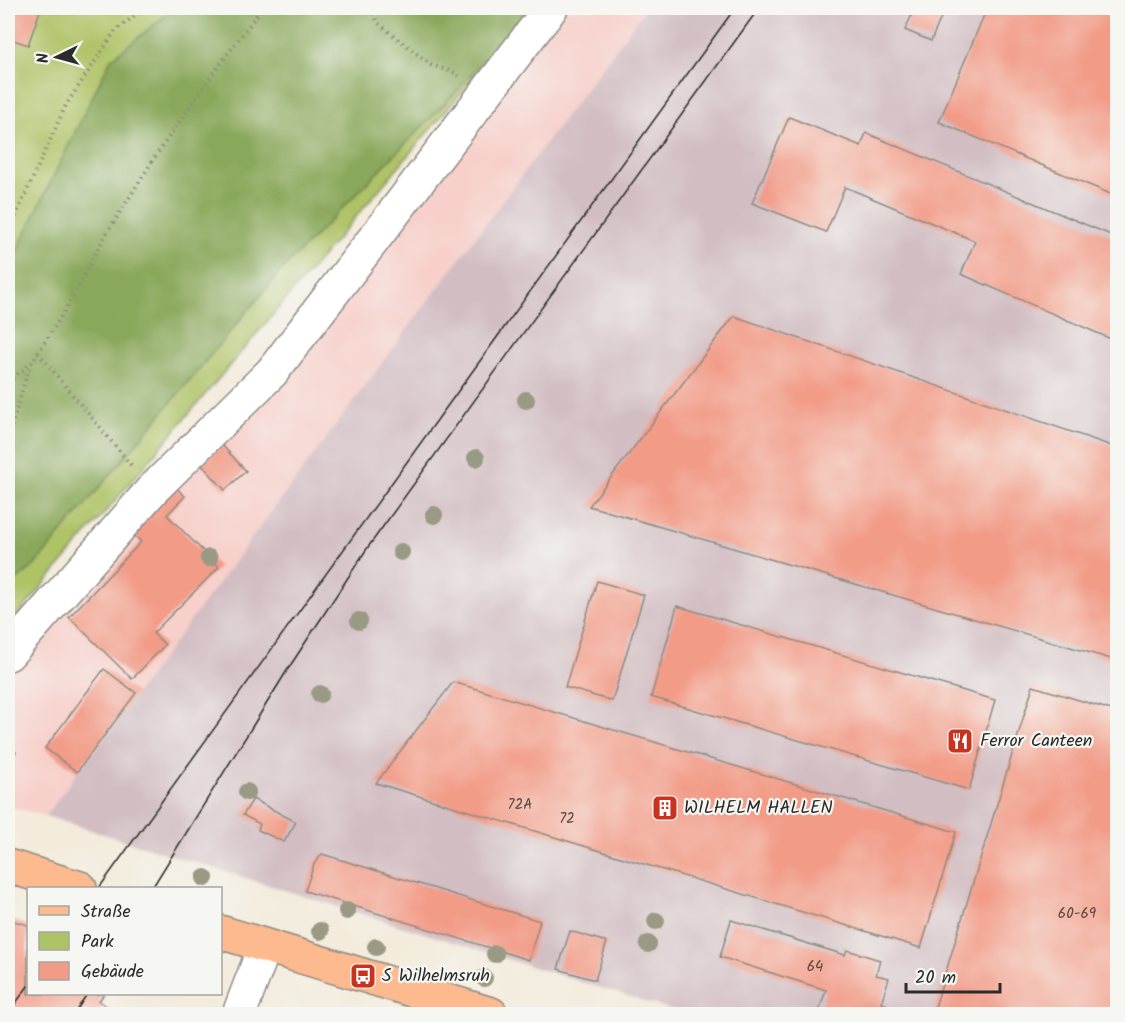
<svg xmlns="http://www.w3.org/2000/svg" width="1125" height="1022" font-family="Kalam,sans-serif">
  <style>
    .built { fill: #f7d0cb }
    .industrial { fill: #d2bec2 }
    .green { fill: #aec266; stroke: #6c7648; stroke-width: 1.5 }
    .forest { fill: #8aa85b; stroke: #5a6a43; stroke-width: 1.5 }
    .building { fill: #f29b87 }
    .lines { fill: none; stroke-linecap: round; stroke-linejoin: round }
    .minor-casing { stroke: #8f8b83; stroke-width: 36 }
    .major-casing { stroke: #8f8b83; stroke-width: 36 }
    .path { stroke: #8f8b83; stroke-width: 4; stroke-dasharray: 1.5 4.5; stroke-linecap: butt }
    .minor { stroke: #fff; stroke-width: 33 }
    .major { stroke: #fcba8e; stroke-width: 33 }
    .tram { stroke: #2b2b2b; stroke-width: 1.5 }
    .tree { fill: #9a9a84 }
    .labels { text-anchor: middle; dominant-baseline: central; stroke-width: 4.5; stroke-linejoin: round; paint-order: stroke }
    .number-label { font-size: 15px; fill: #5d4742 }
    .poi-label { font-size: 18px; fill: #2b2b2b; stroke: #f6f6f2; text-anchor: start }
  </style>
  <rect width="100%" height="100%" fill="#f6f6f2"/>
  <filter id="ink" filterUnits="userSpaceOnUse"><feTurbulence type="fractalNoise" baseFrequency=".0167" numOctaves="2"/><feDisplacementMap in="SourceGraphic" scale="12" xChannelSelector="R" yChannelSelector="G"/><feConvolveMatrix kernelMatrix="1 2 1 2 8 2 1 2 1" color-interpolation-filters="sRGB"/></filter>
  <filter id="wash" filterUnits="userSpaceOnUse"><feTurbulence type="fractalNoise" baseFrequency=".008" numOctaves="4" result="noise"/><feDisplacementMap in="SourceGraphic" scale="24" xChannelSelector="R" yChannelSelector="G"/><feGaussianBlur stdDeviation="1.35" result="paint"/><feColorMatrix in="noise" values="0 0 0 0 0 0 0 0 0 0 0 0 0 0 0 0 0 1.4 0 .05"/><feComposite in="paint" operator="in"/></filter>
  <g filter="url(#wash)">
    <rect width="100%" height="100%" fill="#f3ebdb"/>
    <path class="built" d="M 560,8 L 646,8 L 45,816 L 8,806 L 8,663 Z"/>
    <path class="industrial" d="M 646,8 L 1117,8 L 1117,1014 L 685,1014 L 45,816 Z"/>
    <path class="green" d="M 8,8 L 533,8 L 8,627 Z"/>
    <path class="forest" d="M 175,8 L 530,8 L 457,91 L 281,271 L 34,566 L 8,587 L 8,269 L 111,59 Z"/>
    <g id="blocks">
      <path class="building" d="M 8,8 L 41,8 L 28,45 L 8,38 Z
        M 915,8 L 945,8 L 931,41 L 905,30 Z
        M 987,8 L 1118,8 L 1118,197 L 939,122 Z
        M 789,117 L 861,146 L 866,133 L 1118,238 L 1118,342 L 961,274 L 975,241 L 845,187 L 826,232 L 752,203 Z
        M 734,316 L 1118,448 L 1118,661 L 589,506 Z
        M 222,445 L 246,471 L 225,490 L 201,464 Z
        M 172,484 L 185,496 L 167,515 L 219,567 L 153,633 L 165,645 L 132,679 L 69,617 L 141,542 L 128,529 Z
        M 597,581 L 644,595 L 612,701 L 565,687 Z
        M 677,606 L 995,700 L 969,790 L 651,697 Z
        M 104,669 L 136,693 L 77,772 L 45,748 Z
        M 453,682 L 956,832 L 921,948 L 376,783 Z
        M 1033,686 L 1118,712 L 1118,1014 L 933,1014 Z
        M 8,745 L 16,752 L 8,762 Z
        M 253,799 L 296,822 L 284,842 L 258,830 L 260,824 L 243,815 Z
        M 322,854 L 540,921 L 529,960 L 305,891 L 314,864 Z
        M 731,920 L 845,955 L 847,950 L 880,960 L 876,975 L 889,978 L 881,1003 L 887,1005 L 884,1014 L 818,1014 L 826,990 L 720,957 Z
        M 14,921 L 28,925 L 28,994 L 104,994 L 99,1001 L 105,1005 L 98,1014 L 8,1014 L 8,931 Z
        M 570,931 L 607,942 L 595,980 L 558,969 Z"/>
    </g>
  </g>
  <g filter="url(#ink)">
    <use href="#blocks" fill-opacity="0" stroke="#8f8b83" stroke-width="1.5"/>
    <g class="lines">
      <g class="minor-casing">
        <path id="minor" d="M 8,654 L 152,490 L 272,372 L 551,8
          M 239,1014 L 265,946"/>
      </g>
      <g class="major-casing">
        <path id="major" d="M 8,866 L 80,888
          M 220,932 L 491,1014"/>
      </g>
      <path class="path" d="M 370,8 L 378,23 L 431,65 L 456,73 L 459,76
        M 8,233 L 66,105 L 116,30 L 145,8
        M 38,353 L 131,465
        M 8,382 L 32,362 L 64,312 L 106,234 L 155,157 L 212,75 L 262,8
        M 8,438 L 30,365"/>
      <use href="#minor" class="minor"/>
      <use href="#major" class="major"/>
      <path class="tram" d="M 99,888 L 735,8
        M 152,888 L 288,669 L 366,550 L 759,8
        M 8,1014 L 28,986
        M 74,1014 L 87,994"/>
    </g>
    <g class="tree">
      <circle cx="526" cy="400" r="9"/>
      <circle cx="476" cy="458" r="9"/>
      <circle cx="434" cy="515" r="9"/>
      <circle cx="401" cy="552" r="9"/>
      <circle cx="209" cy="558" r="9"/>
      <circle cx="359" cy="621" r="9"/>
      <circle cx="320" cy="694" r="9"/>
      <circle cx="247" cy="792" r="9"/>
      <circle cx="205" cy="878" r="9"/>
      <circle cx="347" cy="911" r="9"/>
      <circle cx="656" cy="921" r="9"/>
      <circle cx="320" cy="931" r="9"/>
      <circle cx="648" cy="944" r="9"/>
      <circle cx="376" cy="947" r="9"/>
      <circle cx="495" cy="954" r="9"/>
      <circle cx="484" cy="978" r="9"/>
    </g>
  </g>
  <defs>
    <g id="restaurant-square" transform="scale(1.35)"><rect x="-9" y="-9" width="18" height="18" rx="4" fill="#c8321e" stroke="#f6f6f2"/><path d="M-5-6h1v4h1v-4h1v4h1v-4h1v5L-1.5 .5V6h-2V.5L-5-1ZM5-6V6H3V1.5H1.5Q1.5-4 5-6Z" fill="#fff"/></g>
    <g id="building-square" transform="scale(1.35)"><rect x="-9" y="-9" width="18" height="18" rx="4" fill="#c8321e" stroke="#f6f6f2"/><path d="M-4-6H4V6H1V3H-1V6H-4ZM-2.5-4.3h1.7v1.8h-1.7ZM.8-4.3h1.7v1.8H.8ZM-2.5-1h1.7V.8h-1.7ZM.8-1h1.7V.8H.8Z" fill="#fff"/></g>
    <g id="bus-square" transform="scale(1.35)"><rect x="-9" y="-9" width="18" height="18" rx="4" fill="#c8321e" stroke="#f6f6f2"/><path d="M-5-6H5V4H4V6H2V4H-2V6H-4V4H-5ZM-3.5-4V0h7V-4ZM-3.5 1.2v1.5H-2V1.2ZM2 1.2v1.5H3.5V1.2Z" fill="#fff"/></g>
  </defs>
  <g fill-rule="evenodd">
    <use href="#restaurant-square" x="960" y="741"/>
    <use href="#building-square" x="665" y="808"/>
    <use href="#bus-square" x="363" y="976"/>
  </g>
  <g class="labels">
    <g class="number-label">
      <text x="520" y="805">72A</text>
      <text x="567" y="819">72</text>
      <text x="1077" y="914">60-69</text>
      <text x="815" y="967">64</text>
    </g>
    <g class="poi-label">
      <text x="980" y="741">Ferror Canteen</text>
      <text x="684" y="808">WILHELM HALLEN</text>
      <text x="382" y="976">S Wilhelmsruh</text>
    </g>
  </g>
  <rect width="1125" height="1022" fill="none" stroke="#f6f6f2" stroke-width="30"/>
  <rect x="27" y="887" width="195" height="108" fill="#f6f6f2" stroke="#a5a5a2" stroke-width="1.5"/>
  <rect x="39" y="906" width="30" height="9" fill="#fcba8e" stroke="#a5a5a2" stroke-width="1.5"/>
  <text x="81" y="917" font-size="18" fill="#2b2b2b">Straße</text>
  <rect x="39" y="932" width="30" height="18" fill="#aec266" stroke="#a5a5a2" stroke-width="1.5"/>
  <text x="81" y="947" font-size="18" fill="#2b2b2b">Park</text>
  <rect x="39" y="962" width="30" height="18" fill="#f29b87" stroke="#a5a5a2" stroke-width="1.5"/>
  <text x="81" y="977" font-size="18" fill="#2b2b2b">Gebäude</text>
  <g transform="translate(57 57) rotate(265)" stroke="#f6f6f2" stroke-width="4.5" paint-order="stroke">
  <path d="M0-4.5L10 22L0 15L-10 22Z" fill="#2b2b2b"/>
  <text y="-9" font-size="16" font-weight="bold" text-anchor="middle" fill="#2b2b2b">N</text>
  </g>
  <path d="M906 983v9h94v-9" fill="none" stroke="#2b2b2b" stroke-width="3"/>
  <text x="915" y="983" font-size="18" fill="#2b2b2b" stroke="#f6f6f2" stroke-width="4.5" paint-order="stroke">20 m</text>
</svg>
